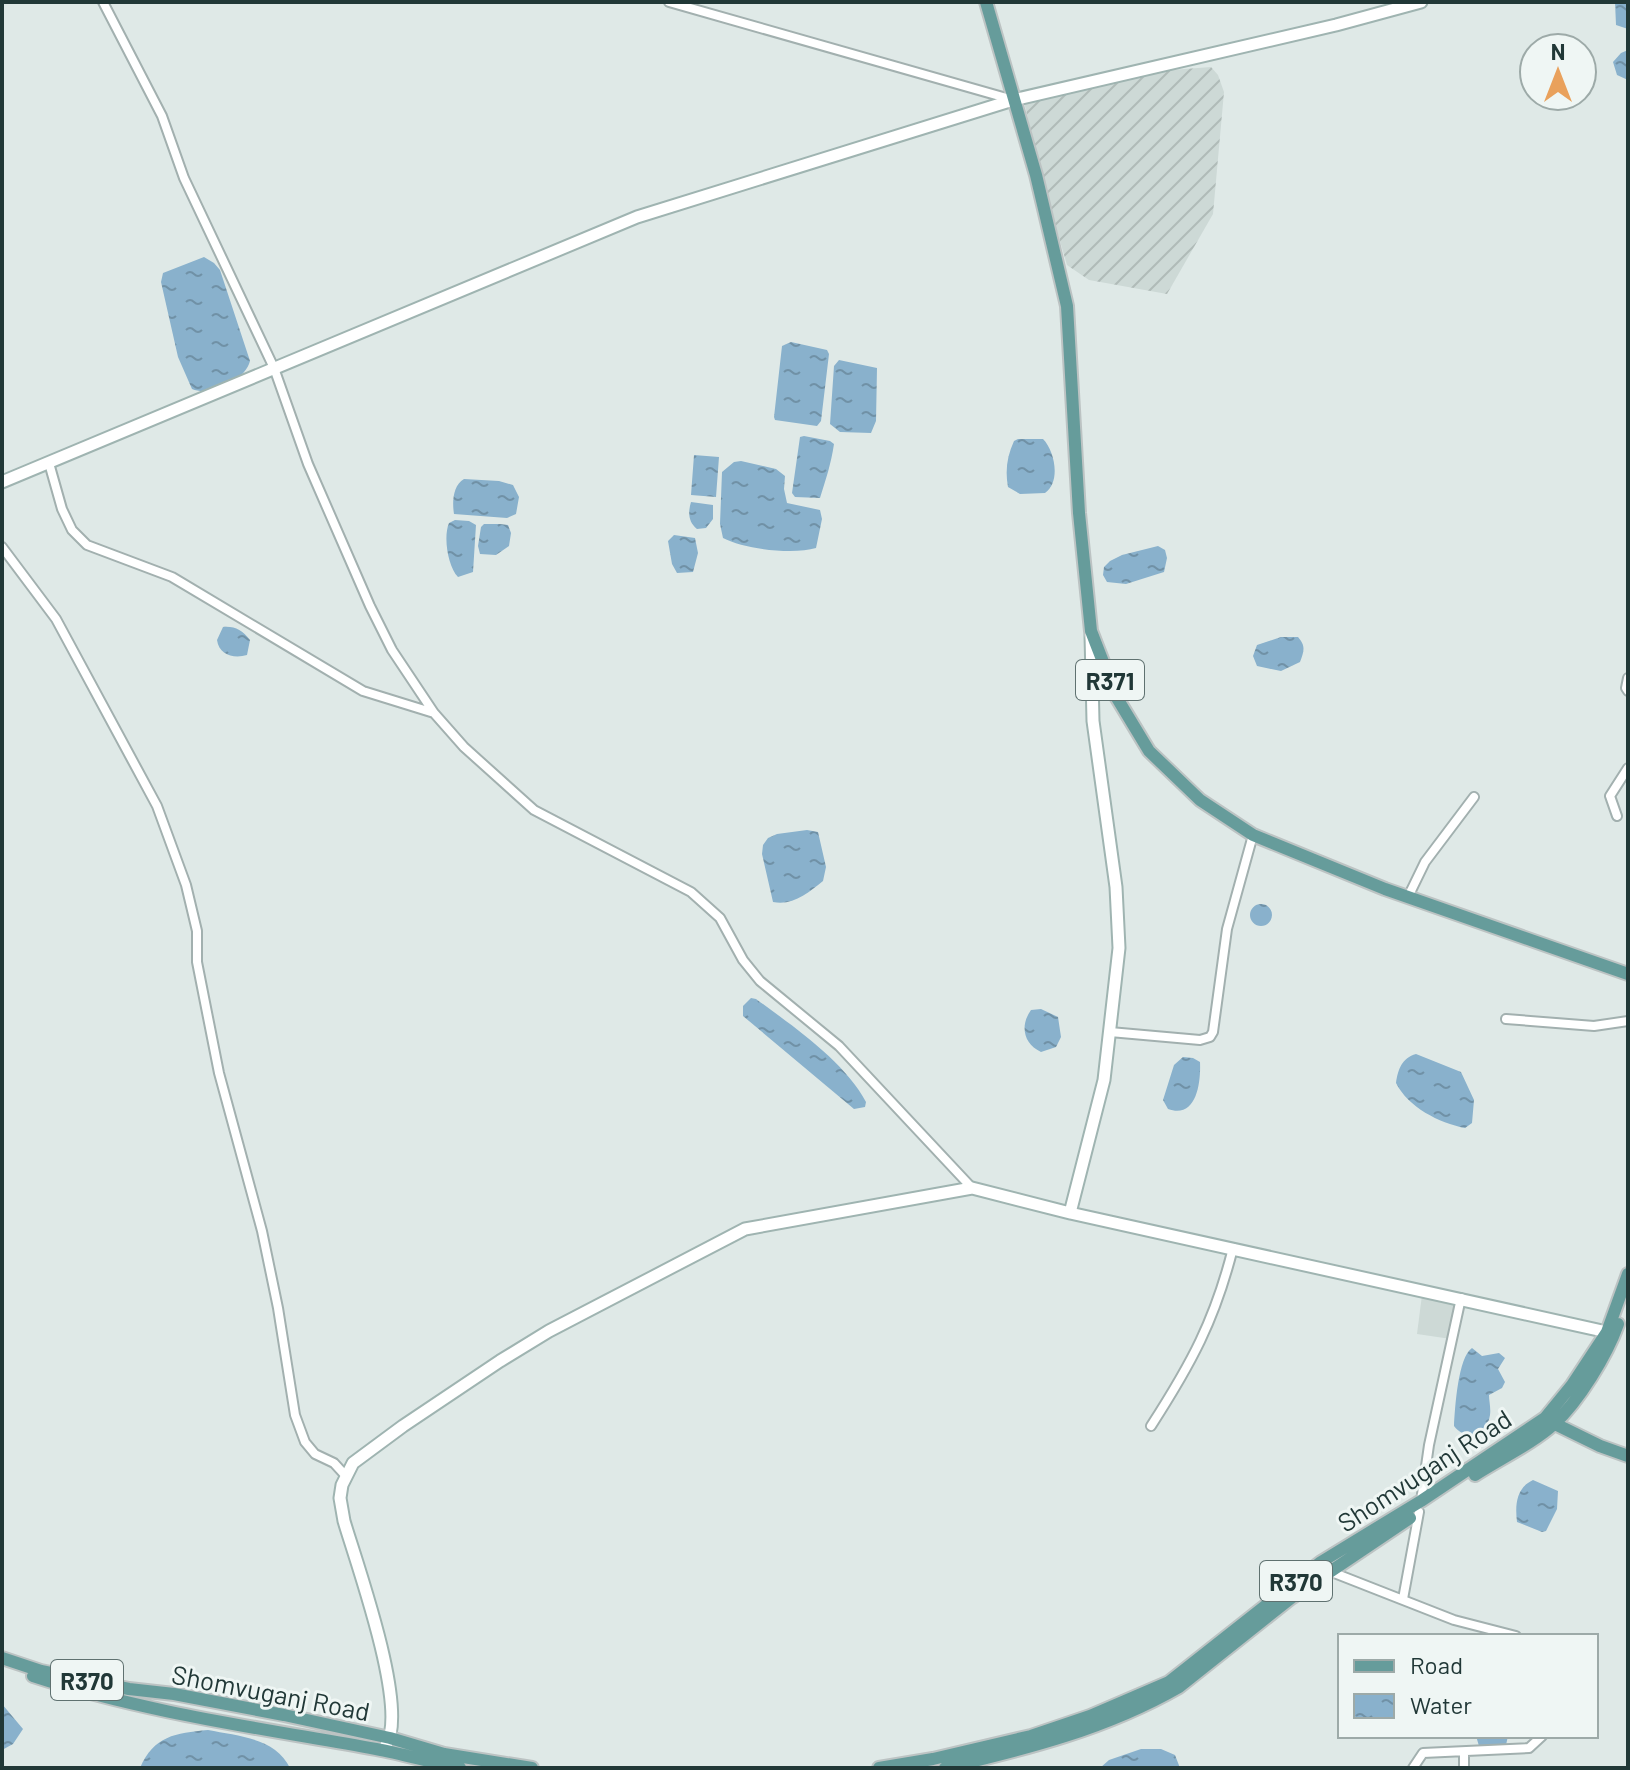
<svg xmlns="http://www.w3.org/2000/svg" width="1630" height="1770" font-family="Barlow,sans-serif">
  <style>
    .built { fill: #cdd9d6 }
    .industrial { fill: url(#industrial-furrows) }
    .water { fill: url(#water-ripples) }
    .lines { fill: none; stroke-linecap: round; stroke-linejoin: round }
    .street-casing { stroke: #a2b0af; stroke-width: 12 }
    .secondary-casing { stroke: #9fb4b1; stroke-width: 15 }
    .primary-casing { stroke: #bcc3c3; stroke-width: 16 }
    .street { stroke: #fff; stroke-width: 8 }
    .secondary { stroke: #fff; stroke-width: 11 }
    .primary { stroke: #669c9b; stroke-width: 12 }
    .labels { text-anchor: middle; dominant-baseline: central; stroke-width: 6; stroke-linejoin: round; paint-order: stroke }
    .shield { fill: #eff6f4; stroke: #5f7170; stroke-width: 2 }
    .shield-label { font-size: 24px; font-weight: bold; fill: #213837 }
    .street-label { font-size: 26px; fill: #213837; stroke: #eff6f4 }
  </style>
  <defs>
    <pattern id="industrial-furrows" width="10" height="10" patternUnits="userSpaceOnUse" patternTransform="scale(2)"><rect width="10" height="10" fill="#cdd9d6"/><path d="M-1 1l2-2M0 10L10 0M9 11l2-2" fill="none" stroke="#b0bbb8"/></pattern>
    <pattern id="water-ripples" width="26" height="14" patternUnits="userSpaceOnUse" patternTransform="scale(2)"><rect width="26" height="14" fill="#89b1cc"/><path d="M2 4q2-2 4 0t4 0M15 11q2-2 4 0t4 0" fill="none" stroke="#7091a6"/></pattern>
  </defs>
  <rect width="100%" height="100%" fill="#dfe9e7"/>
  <path class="built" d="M 1422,1295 L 1459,1299 L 1451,1339 L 1417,1334 Z"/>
  <path class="industrial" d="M 1211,67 L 1218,75 L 1224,92 L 1213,214 L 1167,294 L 1089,280 L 1067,265 L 1045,190 L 1024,102 L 1158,71 Z"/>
  <path class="water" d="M 1615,2 L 1628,2 L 1628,29 L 1616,25 Z
    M 1628,50 L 1628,80 L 1617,75 L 1613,62 L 1621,53 Z
    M 204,257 L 214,263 L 220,270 L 250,361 C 245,381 211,397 192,389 L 178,357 L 161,282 L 163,273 Z
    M 791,342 L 827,350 L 829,354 L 821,421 L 817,426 L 775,420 L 774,417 L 782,346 Z
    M 839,360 L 877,368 L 876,421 L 871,433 L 840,432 L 830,424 L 834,366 Z
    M 804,436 L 830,441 L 834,444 C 831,464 826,479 820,498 L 795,497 L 792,493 L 800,437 Z
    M 1018,439 L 1043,439 C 1055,451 1061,482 1045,493 L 1020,494 L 1008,487 C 1005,471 1007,456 1014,441 Z
    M 694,455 L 719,457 L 716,497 L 691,495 Z
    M 741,461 L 776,469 L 785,476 L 784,489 L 787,503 L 820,510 L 822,519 L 816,548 C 793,555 744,549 723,538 L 720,524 L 722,472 L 734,462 Z
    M 464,479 L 499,481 L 513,485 L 519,497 L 516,514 L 507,518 L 454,514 C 452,502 453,485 464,479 Z
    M 691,502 L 713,505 L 713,519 L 706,528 L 697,529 C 688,522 688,512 691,502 Z
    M 455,520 L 469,521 L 476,525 L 473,572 L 458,577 C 448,567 443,537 449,523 Z
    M 500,524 L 508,525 L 511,533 L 509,546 L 496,555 L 480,554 L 478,546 L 481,527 L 484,524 Z
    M 674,535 L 695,538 L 698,553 L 693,572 L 677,573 L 672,564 L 668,541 Z
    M 1158,546 L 1165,550 L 1167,558 L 1164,572 L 1126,584 L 1107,582 L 1103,575 L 1104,567 L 1110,561 L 1122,555 Z
    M 223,627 C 235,626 242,630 250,640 L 247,655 C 234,659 219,655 217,640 Z
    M 1281,637 L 1298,637 C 1306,646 1304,651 1300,662 L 1281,671 L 1257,666 L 1253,656 L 1257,645 Z
    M 807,830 L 818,832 L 826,867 L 823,881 C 808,893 793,906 773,902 L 762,854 L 763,845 L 768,838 L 777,834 Z
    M1250 915a11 11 0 1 1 22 0a11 11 0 1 1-22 0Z
    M 751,998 L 756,999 C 793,1026 845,1062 866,1102 L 865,1107 L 854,1109 L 743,1016 L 743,1006 Z
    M 1041,1009 L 1058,1017 L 1061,1037 L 1056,1047 L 1041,1052 C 1023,1044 1020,1025 1031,1010 Z
    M 1416,1054 L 1461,1072 L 1474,1100 L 1472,1123 L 1465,1128 C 1439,1123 1408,1107 1396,1083 C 1398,1069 1402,1058 1416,1054 Z
    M 1183,1057 L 1193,1058 L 1200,1062 C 1201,1084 1196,1119 1168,1109 L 1163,1100 L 1174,1065 Z
    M 1472,1348 L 1482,1356 L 1499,1353 L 1505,1358 L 1498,1369 L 1505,1382 L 1502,1388 L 1489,1395 C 1489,1401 1491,1408 1490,1415 C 1487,1436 1466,1442 1454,1426 C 1455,1408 1458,1357 1472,1348 Z
    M 1533,1480 L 1558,1491 L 1557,1509 L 1546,1531 L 1542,1532 L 1517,1522 C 1515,1505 1516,1488 1533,1480 Z
    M 2,1704 L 23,1729 L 13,1744 L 2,1750 Z
    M 208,1730 C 238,1736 276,1738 290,1768 L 140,1768 C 154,1736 175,1733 208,1730 Z
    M 1476,1736 L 1508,1736 L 1506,1745 L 1479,1746 Z
    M 1141,1749 L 1161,1749 L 1175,1755 L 1180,1768 L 1100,1768 L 1109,1760 Z"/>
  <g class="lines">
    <g class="street-casing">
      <path id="street" d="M 103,2 L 162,116 L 184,178 L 274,368 L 308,464 L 370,606 L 392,650 L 434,713
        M 669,2 L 1010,99
        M 49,463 L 62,509 L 72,530 L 87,545 L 172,577 L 363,691 L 434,713 L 464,747 L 534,810 L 691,892 L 720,918 L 743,960 L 760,981 L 839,1046 L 972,1188
        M 2,547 L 56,619 L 157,806 L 186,885 L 197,931 L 197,962 L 219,1073 L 262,1231 L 278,1308 L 295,1415 L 305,1442 L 315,1454 L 334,1463 L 345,1475
        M 1628,678 L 1626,688 L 1628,691
        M 1617,816 L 1610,796 L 1628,768
        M 1408,897 L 1425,862 L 1474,797
        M 1506,1019 L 1594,1026 L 1628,1021
        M 1110,1032 L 1200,1040 L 1210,1037 L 1213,1032 L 1227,929 L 1253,835
        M 1151,1426 C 1191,1364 1215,1320 1233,1248
        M 1421,1501 L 1429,1445 L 1461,1298
        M 1329,1571 L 1454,1620 L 1516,1636
        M 1403,1599 L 1419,1512
        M 1464,1753 L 1464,1768
        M 1413,1768 L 1423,1753 L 1529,1748 L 1542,1736"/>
    </g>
    <g class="secondary-casing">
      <path id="secondary" d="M 2,482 L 637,217 L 1013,100 L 1336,25 L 1421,2
        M 1070,1213 L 1104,1080 L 1119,948 L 1116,887 L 1093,721 L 1091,635
        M 386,1745 C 409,1709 357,1565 344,1521 L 340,1498 L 342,1485 L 353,1463 L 403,1426 L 500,1361 L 549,1331 L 745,1229 L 972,1188 L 1070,1213 L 1607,1332"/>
    </g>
    <g class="primary-casing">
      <path id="primary" d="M 986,2 L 1036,175 L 1067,306 L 1079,513 L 1091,631 L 1117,698 L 1149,751 L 1200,800 L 1253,835 L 1385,889 L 1628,974
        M 1547,1420 L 1600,1446 L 1628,1456
        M 1475,1475 C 1498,1460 1535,1442 1554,1424 C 1579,1401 1607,1355 1618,1324
        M 2,1658 L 41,1671 L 129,1689 L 174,1694 L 284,1715 L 390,1738 L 444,1754 L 532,1768
        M 33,1676 C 146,1713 260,1728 376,1749 C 404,1754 432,1763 460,1768
        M 879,1768 L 933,1759 L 1031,1736 L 1090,1716 L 1169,1682 L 1321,1562 L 1421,1501 L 1545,1418 L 1572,1385 L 1607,1332 L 1628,1274
        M 945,1768 C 1026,1749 1106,1729 1179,1687 L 1291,1598 L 1410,1518"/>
    </g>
    <use href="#street" class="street"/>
    <use href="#secondary" class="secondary"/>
    <use href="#primary" class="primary"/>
  </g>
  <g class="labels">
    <g class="shield">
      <rect x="1076" y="660" width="68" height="40" rx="6"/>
      <rect x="1260" y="1561" width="72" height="40" rx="6"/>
      <rect x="51" y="1660" width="72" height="40" rx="6"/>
    </g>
    <g class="shield-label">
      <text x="1110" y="680">R371</text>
      <text x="1296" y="1581">R370</text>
      <text x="87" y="1680">R370</text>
    </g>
    <g class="street-label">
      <text transform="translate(1424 1470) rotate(-33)">Shomvuganj Road</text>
      <text transform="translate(271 1692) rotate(11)">Shomvuganj Road</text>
    </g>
  </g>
  <rect width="1630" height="1770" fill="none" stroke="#213837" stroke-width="8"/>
  <rect x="1338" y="1634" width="260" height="104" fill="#eff6f4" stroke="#9daaa8" stroke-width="2"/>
  <rect x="1354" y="1660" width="40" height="12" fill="#669c9b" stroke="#9daaa8" stroke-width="2"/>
  <text x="1410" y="1674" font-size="24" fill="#213837">Road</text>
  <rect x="1354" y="1694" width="40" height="24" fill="url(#water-ripples)" stroke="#9daaa8" stroke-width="2"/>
  <text x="1410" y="1714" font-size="24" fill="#213837">Water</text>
  <g transform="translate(1558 72)"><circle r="38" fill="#eff6f4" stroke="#9daaa8" stroke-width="2"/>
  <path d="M0-6L14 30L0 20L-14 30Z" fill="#e9a15c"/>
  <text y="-12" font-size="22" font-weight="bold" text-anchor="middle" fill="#213837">N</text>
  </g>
</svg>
